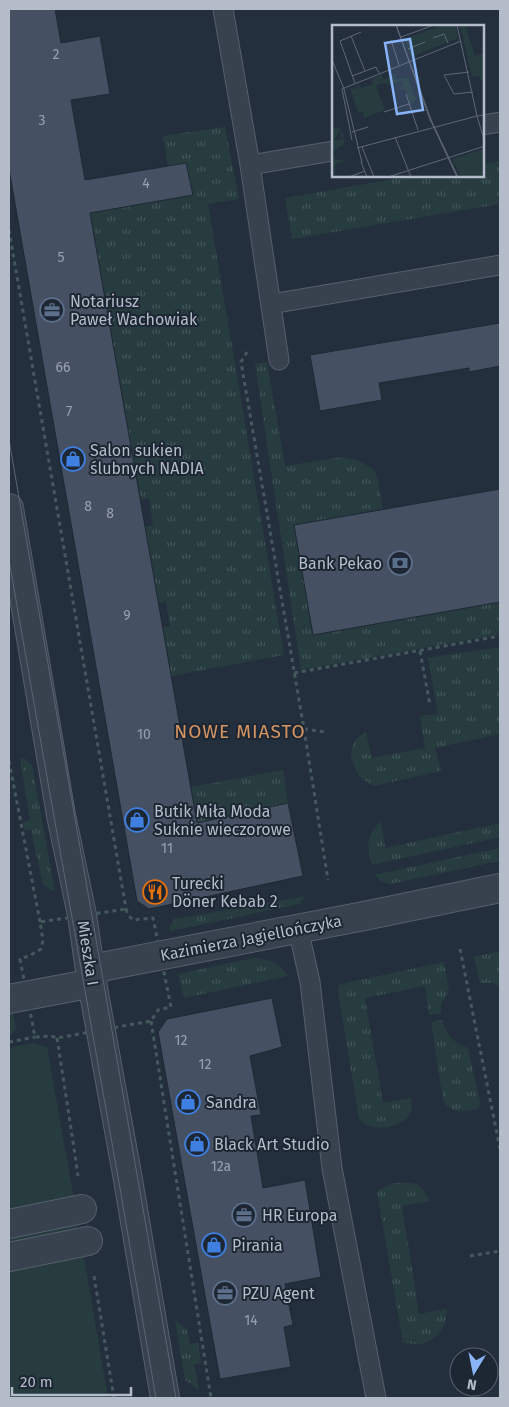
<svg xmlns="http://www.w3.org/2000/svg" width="509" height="1407" font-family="'Fira Sans',sans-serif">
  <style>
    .grass { fill: url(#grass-tufts) }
    .green { fill: #263c3f }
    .building { fill: #455162; stroke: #1f2835 }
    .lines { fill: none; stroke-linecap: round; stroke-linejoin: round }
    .lane-casing { stroke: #565f6c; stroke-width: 21 }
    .street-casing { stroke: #565f6c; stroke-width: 30 }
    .path { stroke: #44595c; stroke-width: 3; stroke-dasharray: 4 4; stroke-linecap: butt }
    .lane { stroke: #38414e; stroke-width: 19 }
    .street { stroke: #38414e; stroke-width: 28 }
    .tram { stroke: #5a6575; stroke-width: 1 }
    .labels { text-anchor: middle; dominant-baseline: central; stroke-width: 4; stroke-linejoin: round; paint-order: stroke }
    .number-label { font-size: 14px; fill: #98a1af }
    .poi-label { font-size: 16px; fill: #b4bcc9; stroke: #1d2633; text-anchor: start }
    .street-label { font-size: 16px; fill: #b4bcc9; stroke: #1d2633 }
    .quarter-label { font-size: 19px; letter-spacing: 1px; fill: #d59563; stroke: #1d2633 }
    .inset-road { fill: none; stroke: #5e6776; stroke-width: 1 }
    .view { fill: #8ab4f8; fill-opacity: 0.15; stroke: #8ab4f8; stroke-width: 2.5 }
    .inset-edge { fill: none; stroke: #b4bcc9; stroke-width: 2.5 }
  </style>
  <defs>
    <pattern id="grass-tufts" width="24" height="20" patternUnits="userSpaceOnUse" patternTransform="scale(1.25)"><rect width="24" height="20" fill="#263c3f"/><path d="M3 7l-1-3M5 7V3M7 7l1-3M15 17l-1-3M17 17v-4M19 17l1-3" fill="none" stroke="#435659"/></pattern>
  </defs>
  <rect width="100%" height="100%" fill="#242f3e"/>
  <path class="grass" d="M 225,127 L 239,199 L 208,204 L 284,655 L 171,676 L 162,628 L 170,626 L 166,602 L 158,603 L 145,527 L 153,525 L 149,498 L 140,500 L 90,213 L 193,195 L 186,164 L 168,167 L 163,136 Z
    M 500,161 L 500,204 L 292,239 L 285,198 L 412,176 L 483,176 L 483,164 Z
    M 267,362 L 285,466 L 342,457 L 360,461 L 373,469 L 378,479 L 383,509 L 294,525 L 313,635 L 500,602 L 500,634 L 301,670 L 255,364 Z
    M 500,647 L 500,734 L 435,748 L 441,771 L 373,786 L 359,776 L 351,758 L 352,747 L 357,738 L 366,732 L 372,758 L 425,748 L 420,716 L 438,714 L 428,658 Z
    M 20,758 L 24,758 L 32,765 L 55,892 L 43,885 L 31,830 L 24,830 L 23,822 L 30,820 Z
    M 283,770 L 288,803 L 197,824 L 191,787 Z
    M 381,821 L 385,848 L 500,823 L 500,837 L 372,865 C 366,846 366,836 381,821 Z
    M 500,848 L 500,861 L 390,884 L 381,881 L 374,875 Z
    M 305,896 L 300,904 L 170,931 L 169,927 L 175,919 Z
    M 500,951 L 500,986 L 491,983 L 480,983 L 474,957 Z
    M 254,958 C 271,960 278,962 288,976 L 184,998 L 178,974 Z
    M 444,962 L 449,991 L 441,1004 L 441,1013 L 429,1015 L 425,986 L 365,998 L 383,1103 L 411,1098 C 411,1103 413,1110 410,1114 C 402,1129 369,1133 359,1119 L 338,991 L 339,985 L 341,984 Z
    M 13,1013 L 16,1028 L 11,1035 L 9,1035 L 9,1014 Z
    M 442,1020 C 446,1034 454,1044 468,1048 L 480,1103 L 478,1109 C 463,1111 452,1116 443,1100 L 431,1022 Z
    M 394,1183 C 416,1183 419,1180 430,1201 L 402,1206 L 419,1314 L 447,1309 C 447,1325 439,1338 424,1343 C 418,1345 410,1343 403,1343 L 377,1191 Z
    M 175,1320 L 187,1330 L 190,1344 L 198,1343 L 201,1363 L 194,1364 L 199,1390 L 185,1380 Z"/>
  <path class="green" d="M 31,1043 L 47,1047 L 76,1210 L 108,1398 L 9,1398 L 9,1048 Z"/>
  <path class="building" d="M 9,9 L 55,9 L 61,43 L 100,36 L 110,94 L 71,100 L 85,180 L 186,163 L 193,195 L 90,213 L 197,823 L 288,803 L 303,876 L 149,909 L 137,901 L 9,169 Z
    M 500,323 L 500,366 L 469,372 L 469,368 L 379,383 L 382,400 L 320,411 L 310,355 Z
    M 500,489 L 500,602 L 313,635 L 294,525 Z
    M 272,998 L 282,1047 L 250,1056 L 261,1115 L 251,1116 L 263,1188 L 305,1180 L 321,1277 L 285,1284 L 293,1325 L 284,1327 L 291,1367 L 220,1379 L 158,1032 L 167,1019 Z"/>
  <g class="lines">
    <g class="lane-casing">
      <path id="lane" d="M 223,9 L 250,165 L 279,360
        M 483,125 L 500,122
        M 250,165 L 333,151
        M 271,304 L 500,265
        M 298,928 L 310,982 L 332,1168 L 376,1398"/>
    </g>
    <g class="street-casing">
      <path id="street" d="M 9,508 L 61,815 L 82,915 L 91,977 L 127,1174 L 165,1398
        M 9,999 L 83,985 L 101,967 L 364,916 L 500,888
        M 9,1224 L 82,1209
        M 9,1257 L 88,1241"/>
    </g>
    <path class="path" d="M 9,230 L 126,909
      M 247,352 L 241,362 L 304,729 L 328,880
      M 420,651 L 430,705
      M 294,673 L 500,636
      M 304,729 L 325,732
      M 9,761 L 40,922
      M 126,909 L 128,915 L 133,920 L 153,918 L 171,1007 L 158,1010 L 151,1021 L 57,1038 L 51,1036 L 35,1037 L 20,959 L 31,955 L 41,949 L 43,940 L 40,922 Z
      M 460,949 L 500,1149
      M 151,1021 L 211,1398
      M 57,1038 L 74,1148 L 78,1176
      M 9,1042 L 35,1037
      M 470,1256 L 500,1251
      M 94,1276 L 114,1398"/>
    <use href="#lane" class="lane"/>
    <use href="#street" class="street"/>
    <path class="tram" d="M 9,440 L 176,1398
      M 9,560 C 57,839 109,1118 156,1398"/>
  </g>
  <defs>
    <g id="office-ring" transform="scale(1.25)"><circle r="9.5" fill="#1d2633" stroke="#5c6f8a" stroke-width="1.5"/><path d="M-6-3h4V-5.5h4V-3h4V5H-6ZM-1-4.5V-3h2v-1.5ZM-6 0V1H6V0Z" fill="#5c6f8a"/></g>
    <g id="shop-ring" transform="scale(1.25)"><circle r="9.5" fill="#1d2633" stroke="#3f7fe0" stroke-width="1.5"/><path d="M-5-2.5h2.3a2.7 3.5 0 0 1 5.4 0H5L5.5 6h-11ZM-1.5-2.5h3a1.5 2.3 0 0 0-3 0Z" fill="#3f7fe0"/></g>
    <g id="bank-ring" transform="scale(1.25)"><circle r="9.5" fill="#1d2633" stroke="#5c6f8a" stroke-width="1.5"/><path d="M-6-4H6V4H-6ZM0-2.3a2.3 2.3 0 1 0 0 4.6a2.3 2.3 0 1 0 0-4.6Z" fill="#5c6f8a"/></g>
    <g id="restaurant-ring" transform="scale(1.25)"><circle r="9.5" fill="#1d2633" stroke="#e8710a" stroke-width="1.5"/><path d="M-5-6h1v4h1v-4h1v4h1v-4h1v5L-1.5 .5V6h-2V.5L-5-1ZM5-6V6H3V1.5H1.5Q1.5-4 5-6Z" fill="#e8710a"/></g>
  </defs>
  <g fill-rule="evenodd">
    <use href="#office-ring" x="52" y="310"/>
    <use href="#shop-ring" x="73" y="459"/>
    <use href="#bank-ring" x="400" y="563"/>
    <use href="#shop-ring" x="137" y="820"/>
    <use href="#restaurant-ring" x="155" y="892"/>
    <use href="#shop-ring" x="188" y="1102"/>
    <use href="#shop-ring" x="197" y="1144"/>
    <use href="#office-ring" x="244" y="1215"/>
    <use href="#shop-ring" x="214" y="1245"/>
    <use href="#office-ring" x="225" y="1293"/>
  </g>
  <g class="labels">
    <g class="number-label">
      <text x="56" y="54">2</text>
      <text x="42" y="120">3</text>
      <text x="146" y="183">4</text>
      <text x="61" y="257">5</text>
      <text x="63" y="367">66</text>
      <text x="69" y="411">7</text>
      <text x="88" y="506">8</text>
      <text x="110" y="513">8</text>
      <text x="127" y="615">9</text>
      <text x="144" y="734">10</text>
      <text x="167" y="848">11</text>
      <text x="181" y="1040">12</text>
      <text x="205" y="1064">12</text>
      <text x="221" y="1166">12a</text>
      <text x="251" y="1320">14</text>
    </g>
    <g class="poi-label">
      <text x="70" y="301">Notariusz<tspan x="70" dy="18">Paweł Wachowiak</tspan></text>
      <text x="90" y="450">Salon sukien<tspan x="90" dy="18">ślubnych NADIA</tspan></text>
      <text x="382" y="563" text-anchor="end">Bank Pekao</text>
      <text x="154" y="811">Butik Miła Moda<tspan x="154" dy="18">Suknie wieczorowe</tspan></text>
      <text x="172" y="883">Turecki<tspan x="172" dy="18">Döner Kebab 2</tspan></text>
      <text x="206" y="1102">Sandra</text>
      <text x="214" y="1144">Black Art Studio</text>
      <text x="262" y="1215">HR Europa</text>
      <text x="232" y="1245">Pirania</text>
      <text x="242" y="1293">PZU Agent</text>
    </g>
    <g class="street-label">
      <text transform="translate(251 938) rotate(-11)">Kazimierza Jagiellończyka</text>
      <text transform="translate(88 953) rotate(81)">Mieszka I</text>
    </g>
    <g class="quarter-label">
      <text x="240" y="731">NOWE MIASTO</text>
    </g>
  </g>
  <g transform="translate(332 25)">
    <rect width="152" height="152" fill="#242f3e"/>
    <path d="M 65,48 L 63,55 L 70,53 L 75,69 L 72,64 L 67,64 L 71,61 L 69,56 L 54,61 L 56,58 L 50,59 L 46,51 L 49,59 L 44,61 L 53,85 L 32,93 L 31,87 L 26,87 L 18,63 L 24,64 L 26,59 L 29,63 L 41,59 L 39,54 L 35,56 L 50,49 L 51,55 ZM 76,52 L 84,75 L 78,80 L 71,54 ZM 10,102 L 2,115 L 11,114 L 8,108 L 11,107 L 12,119 L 0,127 L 3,134 L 14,136 L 3,140 L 5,147 L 0,149 L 3,145 L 0,136 L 0,104 Z" fill="#263c3f"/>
    <path d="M 110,0 L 123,0 L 126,13 L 79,32 L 73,14 ZM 128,0 L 133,0 L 143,31 L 152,28 L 152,59 L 147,51 L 140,52 ZM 152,124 L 152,151 L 129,152 L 120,134 Z" fill="#263c3f"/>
    <path class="inset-road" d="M 64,0 L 100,97 L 126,152M 64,0 L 97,92 L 125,152M 19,11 L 33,46M 69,12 L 102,0M 101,13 L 112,9 L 116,18M 59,15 L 67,40M 76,24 L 93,17M 0,35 L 12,64 L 30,138M 137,47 L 112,50 L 122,69 L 141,67M 20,51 L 44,42 L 47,48M 23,58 L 8,16 L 29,7M 10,64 L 129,16M 10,64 L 20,115M 74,69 L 86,105M 52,87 L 77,79M 153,90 L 145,91 L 153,118M 20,107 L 36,102M 63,112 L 79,152M 30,122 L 42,152M 25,123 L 145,91 L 125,0M 29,137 L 35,152M 17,152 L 33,146M 56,152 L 153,121"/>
    <path class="view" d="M 78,14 L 91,85 L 65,89 L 53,18 Z"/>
    <rect width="152" height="152" class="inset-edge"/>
  </g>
  <rect width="509" height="1407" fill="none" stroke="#b4bcc9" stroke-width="20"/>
  <g transform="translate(474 1372) rotate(190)"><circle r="24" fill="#1d2633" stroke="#59626f"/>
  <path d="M0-4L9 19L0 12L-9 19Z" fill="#8ab4f8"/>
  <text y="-8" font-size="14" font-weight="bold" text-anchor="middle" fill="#b4bcc9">N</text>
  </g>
  <path d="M12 1387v8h119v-8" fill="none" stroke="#b4bcc9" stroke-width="2.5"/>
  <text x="20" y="1387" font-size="15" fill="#b4bcc9" stroke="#1d2633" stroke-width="4" paint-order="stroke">20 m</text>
</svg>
